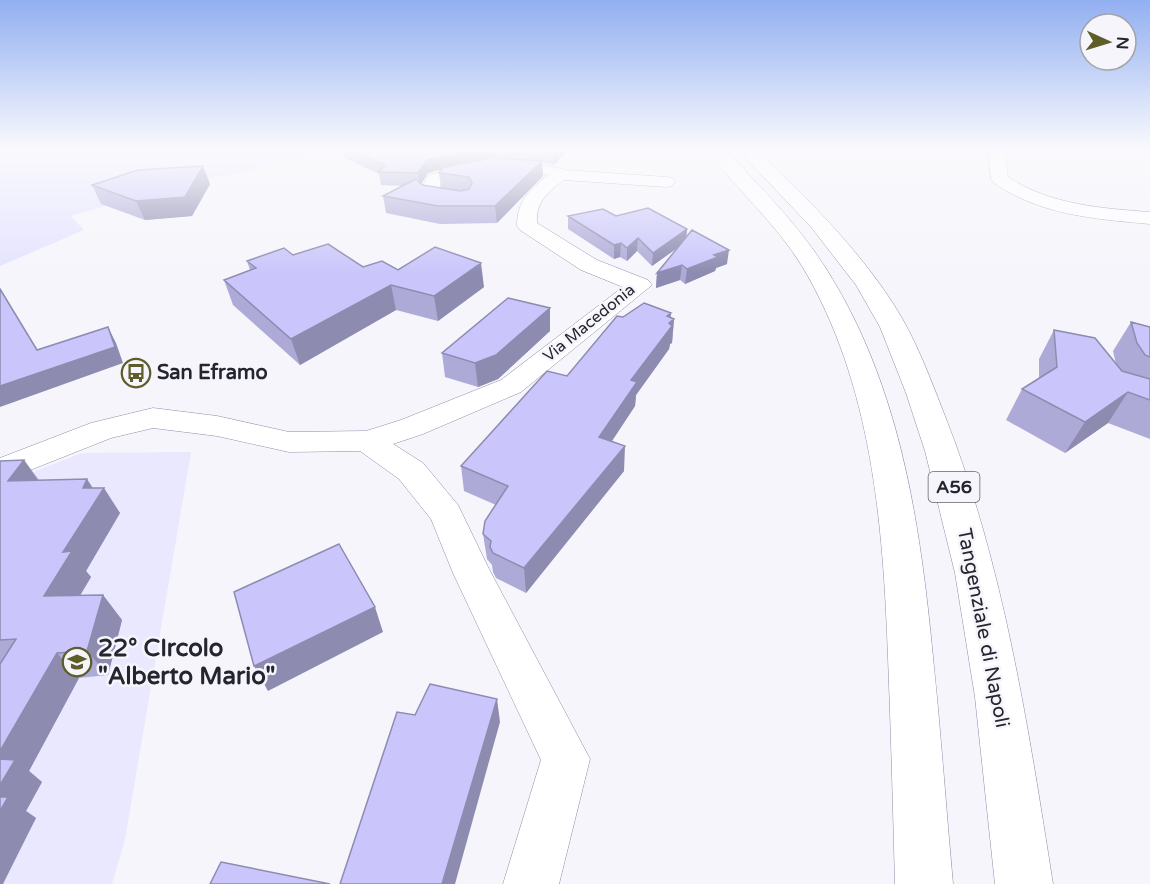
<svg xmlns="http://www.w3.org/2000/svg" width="1150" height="884" font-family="'Varela Round',sans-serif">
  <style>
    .built { fill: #e9e8fe }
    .green { fill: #e4e3ff }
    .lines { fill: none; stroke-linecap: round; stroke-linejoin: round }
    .minor-casing { stroke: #8e8da9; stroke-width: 1 }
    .highway-casing { stroke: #8e8da9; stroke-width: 1 }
    .minor { fill: #fff; fill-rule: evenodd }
    .highway { fill: #fff; fill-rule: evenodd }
    .wall { fill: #aeaad8; fill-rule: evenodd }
    .shaded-wall { fill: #8d8bb0 }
    .building { fill: #cac6fb; stroke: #8d8bb0; stroke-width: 1.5 }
    .labels { text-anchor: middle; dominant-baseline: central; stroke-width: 5; stroke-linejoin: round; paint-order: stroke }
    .far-street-label { font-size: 16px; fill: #252530; stroke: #f5f5fb }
    .shield { fill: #f5f5fb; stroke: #63636d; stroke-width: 1.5 }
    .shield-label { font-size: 18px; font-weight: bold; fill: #252530 }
    .poi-label { font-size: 20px; font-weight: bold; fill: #252530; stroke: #f5f5fb; text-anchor: start }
    .street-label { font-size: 20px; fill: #252530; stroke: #f5f5fb }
    .near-poi-label { font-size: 24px; font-weight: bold; fill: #252530; stroke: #f5f5fb; text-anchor: start }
  </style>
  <rect width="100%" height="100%" fill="#f5f5fb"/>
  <path class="built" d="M 191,452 L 125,839 L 112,884 L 0,884 L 0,485 L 82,453 Z"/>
  <path class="green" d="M 0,149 L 327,149 L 244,172 L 176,185 L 71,216 L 84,230 L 0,266 Z"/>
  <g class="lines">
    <g class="minor-casing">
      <path id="minor" d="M 988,149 L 1004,149 L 1008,177 C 1051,205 1100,208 1150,212 L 1150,224 C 1095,219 1040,215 994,183 L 991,179 Z
        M 497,162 L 531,162 L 566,170 L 666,177 L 672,178 L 675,182 L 672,186 L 666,187 L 564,180 C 548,192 536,201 537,223 L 597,260 L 648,280 L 652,285 L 521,392 L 423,434 L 393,444 L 423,463 L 458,505 L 489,569 L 590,759 L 559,884 L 503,884 L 541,760 L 453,573 L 431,519 L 399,479 L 360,451 L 289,452 L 217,436 L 153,428 L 111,438 L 0,482 L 0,458 L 91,423 L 153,408 L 217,416 L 289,432 L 366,431 L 401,420 L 501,380 L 623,287 L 581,270 L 520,230 L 517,226 C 517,201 530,188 549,175 C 515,168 475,171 442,182 L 438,191 L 469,196 L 471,200 L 469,204 L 462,206 L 425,199 L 419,192 L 429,175 L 462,166 Z"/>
    </g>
    <g class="highway-casing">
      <path id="highway" d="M 707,149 L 725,149 C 760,187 797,223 825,267 C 900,384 920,522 933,657 C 941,733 946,808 953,884 L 895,884 C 893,808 891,732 888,657 C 883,523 872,383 802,266 C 775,222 736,190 707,149 Z
        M 737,149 L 755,149 C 806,197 856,246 894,305 C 916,339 930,378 945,416 C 1004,566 1028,726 1053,884 L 995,884 L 975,697 L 955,573 L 925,451 L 906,393 L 880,327 L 856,285 L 811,227 Z"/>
    </g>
    <use href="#minor" class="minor"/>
    <use href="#highway" class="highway"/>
  </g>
  <path class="wall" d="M 342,149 L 434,149 L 437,151 L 437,149 L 567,149 L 567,151 L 554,165 L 542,162 L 543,176 L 497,223 L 440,224 L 386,213 L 383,196 L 403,186 L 381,185 L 379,174 L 343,157 ZM 441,169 L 439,173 L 441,188 L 421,184 L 428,173 Z
    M 210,184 L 192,216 L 145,220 L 101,204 L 92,185 Z
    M 568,216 L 616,216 L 687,229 L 686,238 L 727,264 L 716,268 L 715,271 L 685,284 L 680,280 L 656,288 L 657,273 L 678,247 L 652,266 L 637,251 L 627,261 L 620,257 L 614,259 L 568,229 Z
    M 293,255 L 363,267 L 398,270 L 484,287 L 438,321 L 396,310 L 300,365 L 233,305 L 224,280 L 250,270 L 247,261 Z
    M 550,308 L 550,331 L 498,379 L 478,387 L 445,377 L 442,353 Z
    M 623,317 L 670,318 L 674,319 L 672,343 L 670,344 L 669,349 L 636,395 L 635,406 L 612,441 L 624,471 L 526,593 L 496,578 L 493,572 L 492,565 L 487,559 L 483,534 L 496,505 L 464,491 L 461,466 L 567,376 Z
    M 1131,322 L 1150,327 L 1150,439 L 1108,423 L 1065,453 L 1006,420 L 1022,389 L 1039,378 L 1039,359 L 1054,330 L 1116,364 L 1113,351 Z
    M 24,460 L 39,480 L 93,488 L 120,513 L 86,571 L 91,577 L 80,595 L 103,595 L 122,620 L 108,675 L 79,678 L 29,771 L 42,782 L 26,811 L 36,818 L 0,884 L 0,461 Z"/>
  <path class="shaded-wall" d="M 481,149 L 496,149 L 497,160 L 461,164 L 428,173 L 420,186 L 418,173 L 427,160 L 460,152 Z
    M 557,149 L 567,149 L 567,151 L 554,165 L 553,153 Z
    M 542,161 L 543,176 L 497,223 L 495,206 Z
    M 203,166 L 210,184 L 192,216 L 145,220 L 136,201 Z
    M 687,229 L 686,242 L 652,266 L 653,253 Z
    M 638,238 L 637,251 L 627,261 L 627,248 Z
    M 621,243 L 620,257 L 614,259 L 614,245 Z
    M 729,250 L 727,264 L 716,268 L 715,271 L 685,284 L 687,269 L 714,255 Z
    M 481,263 L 484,287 L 438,321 L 434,296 Z
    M 682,265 L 680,280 L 656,288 L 657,273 Z
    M 391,285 L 396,310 L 300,365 L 291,339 Z
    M 550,308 L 550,331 L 498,379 L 478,387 L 475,363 Z
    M 671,313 L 670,323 L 674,319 L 672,343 L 670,344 L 669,349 L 636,395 L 635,406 L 598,462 L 599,437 L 667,316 Z
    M 108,327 L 116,343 L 123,363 L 0,407 L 0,386 Z
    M 1128,392 L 1108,423 L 1065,453 L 1085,422 Z
    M 625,446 L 624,471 L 526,593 L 524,568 Z
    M 24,460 L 42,486 L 8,481 Z
    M 87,479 L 98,496 L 104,488 L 120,513 L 86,571 L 91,577 L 65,621 L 44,596 L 63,552 L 83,488 Z
    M 103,595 L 122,620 L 108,675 L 87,651 Z
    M 375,607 L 383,632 L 268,691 L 254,666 Z
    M 57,653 L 79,678 L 29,771 L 42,782 L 26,811 L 36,818 L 3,884 L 0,884 L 0,751 Z
    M 497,699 L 500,722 L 455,884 L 442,884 Z"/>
  <path class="building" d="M 351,149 L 434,149 L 437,151 L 437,149 L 481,149 L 460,152 L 427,160 L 418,173 L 379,172 L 385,165 Z
    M 538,149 L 557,149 L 553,153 Z
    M 494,158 L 542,161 L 495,206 L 438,206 L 383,196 L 416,179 L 422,185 L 461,191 L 469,189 L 472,183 L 469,177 L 439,173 L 442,168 L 453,165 Z
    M 203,166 L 185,197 L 136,201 L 92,185 L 138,170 Z
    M 648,208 L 687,229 L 653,253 L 638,238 L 627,248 L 621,243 L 614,245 L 568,216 L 603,209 L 616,216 Z
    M 692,230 L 729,250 L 714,255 L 718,257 L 687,269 L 682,265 L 657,273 Z
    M 328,244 L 363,267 L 382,261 L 398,270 L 435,247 L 481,263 L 434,296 L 391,285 L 291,339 L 224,280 L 256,268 L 247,261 L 284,248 L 293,255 Z
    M 0,289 L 37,350 L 108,327 L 115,347 L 0,386 Z
    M 508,298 L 550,308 L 496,355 L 475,363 L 442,353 Z
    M 644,303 L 671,313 L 667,316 L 674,319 L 669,323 L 672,326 L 631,380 L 637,382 L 599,437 L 625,446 L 524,568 L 493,553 L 490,547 L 491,541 L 483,534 L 485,521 L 508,486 L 461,466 L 547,371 L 567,376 L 617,316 L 623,317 Z
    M 1131,322 L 1150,327 L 1150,357 L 1145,355 L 1137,343 Z
    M 1054,330 L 1095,338 L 1122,371 L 1150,379 L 1150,400 L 1128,392 L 1085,422 L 1022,389 L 1057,367 Z
    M 24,460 L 8,481 L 87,479 L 83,488 L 104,488 L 63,552 L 72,551 L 44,596 L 103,595 L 87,651 L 57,653 L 0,751 L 0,664 L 16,639 L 0,640 L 0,461 Z
    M 339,544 L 375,607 L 254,666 L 234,592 Z
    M 430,684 L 497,699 L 442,884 L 340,884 L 397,712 L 415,715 Z
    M 0,759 L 15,760 L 0,785 Z
    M 0,797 L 8,797 L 0,811 Z
    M 221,862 L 330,884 L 210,884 Z"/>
  <linearGradient id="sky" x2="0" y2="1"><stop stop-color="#92aff1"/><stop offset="0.55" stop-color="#fafafd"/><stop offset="1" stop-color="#fafafd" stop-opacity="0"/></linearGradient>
  <rect width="1150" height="273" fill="url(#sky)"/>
  <defs>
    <g id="bus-ring" transform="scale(1.5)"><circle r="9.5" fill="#f5f5fb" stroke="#5e5c29" stroke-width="1.5"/><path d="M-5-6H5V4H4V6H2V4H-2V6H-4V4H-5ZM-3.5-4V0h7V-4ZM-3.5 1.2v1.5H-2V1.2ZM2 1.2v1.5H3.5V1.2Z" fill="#5e5c29"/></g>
    <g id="school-ring" transform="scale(1.5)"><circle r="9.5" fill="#f5f5fb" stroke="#5e5c29" stroke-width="1.5"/><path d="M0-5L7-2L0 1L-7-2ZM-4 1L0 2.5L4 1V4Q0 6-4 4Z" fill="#5e5c29"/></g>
  </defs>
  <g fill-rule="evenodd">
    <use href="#bus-ring" x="136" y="373"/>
    <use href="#school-ring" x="77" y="662"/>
  </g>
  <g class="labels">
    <g class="far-street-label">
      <text transform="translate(589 323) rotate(-39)">Via Macedonia</text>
    </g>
    <rect class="shield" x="928.5" y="472" width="51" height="30" rx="4.5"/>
    <g class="shield-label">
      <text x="954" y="487">A56</text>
    </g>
    <g class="poi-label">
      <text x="157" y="373">San Eframo</text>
    </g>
    <g class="street-label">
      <text transform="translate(983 628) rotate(79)">Tangenziale di Napoli</text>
    </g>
    <g class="near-poi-label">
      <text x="98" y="648">22° CIrcolo<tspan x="98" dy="28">"Alberto Mario"</tspan></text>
    </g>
  </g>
  <g transform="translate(1108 42) rotate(94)"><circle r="28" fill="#f5f5fb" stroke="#a2a2aa" stroke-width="1.5"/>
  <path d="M0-4.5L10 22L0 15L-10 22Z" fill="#5e5c29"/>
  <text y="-9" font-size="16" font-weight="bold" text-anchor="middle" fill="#252530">N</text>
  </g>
</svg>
